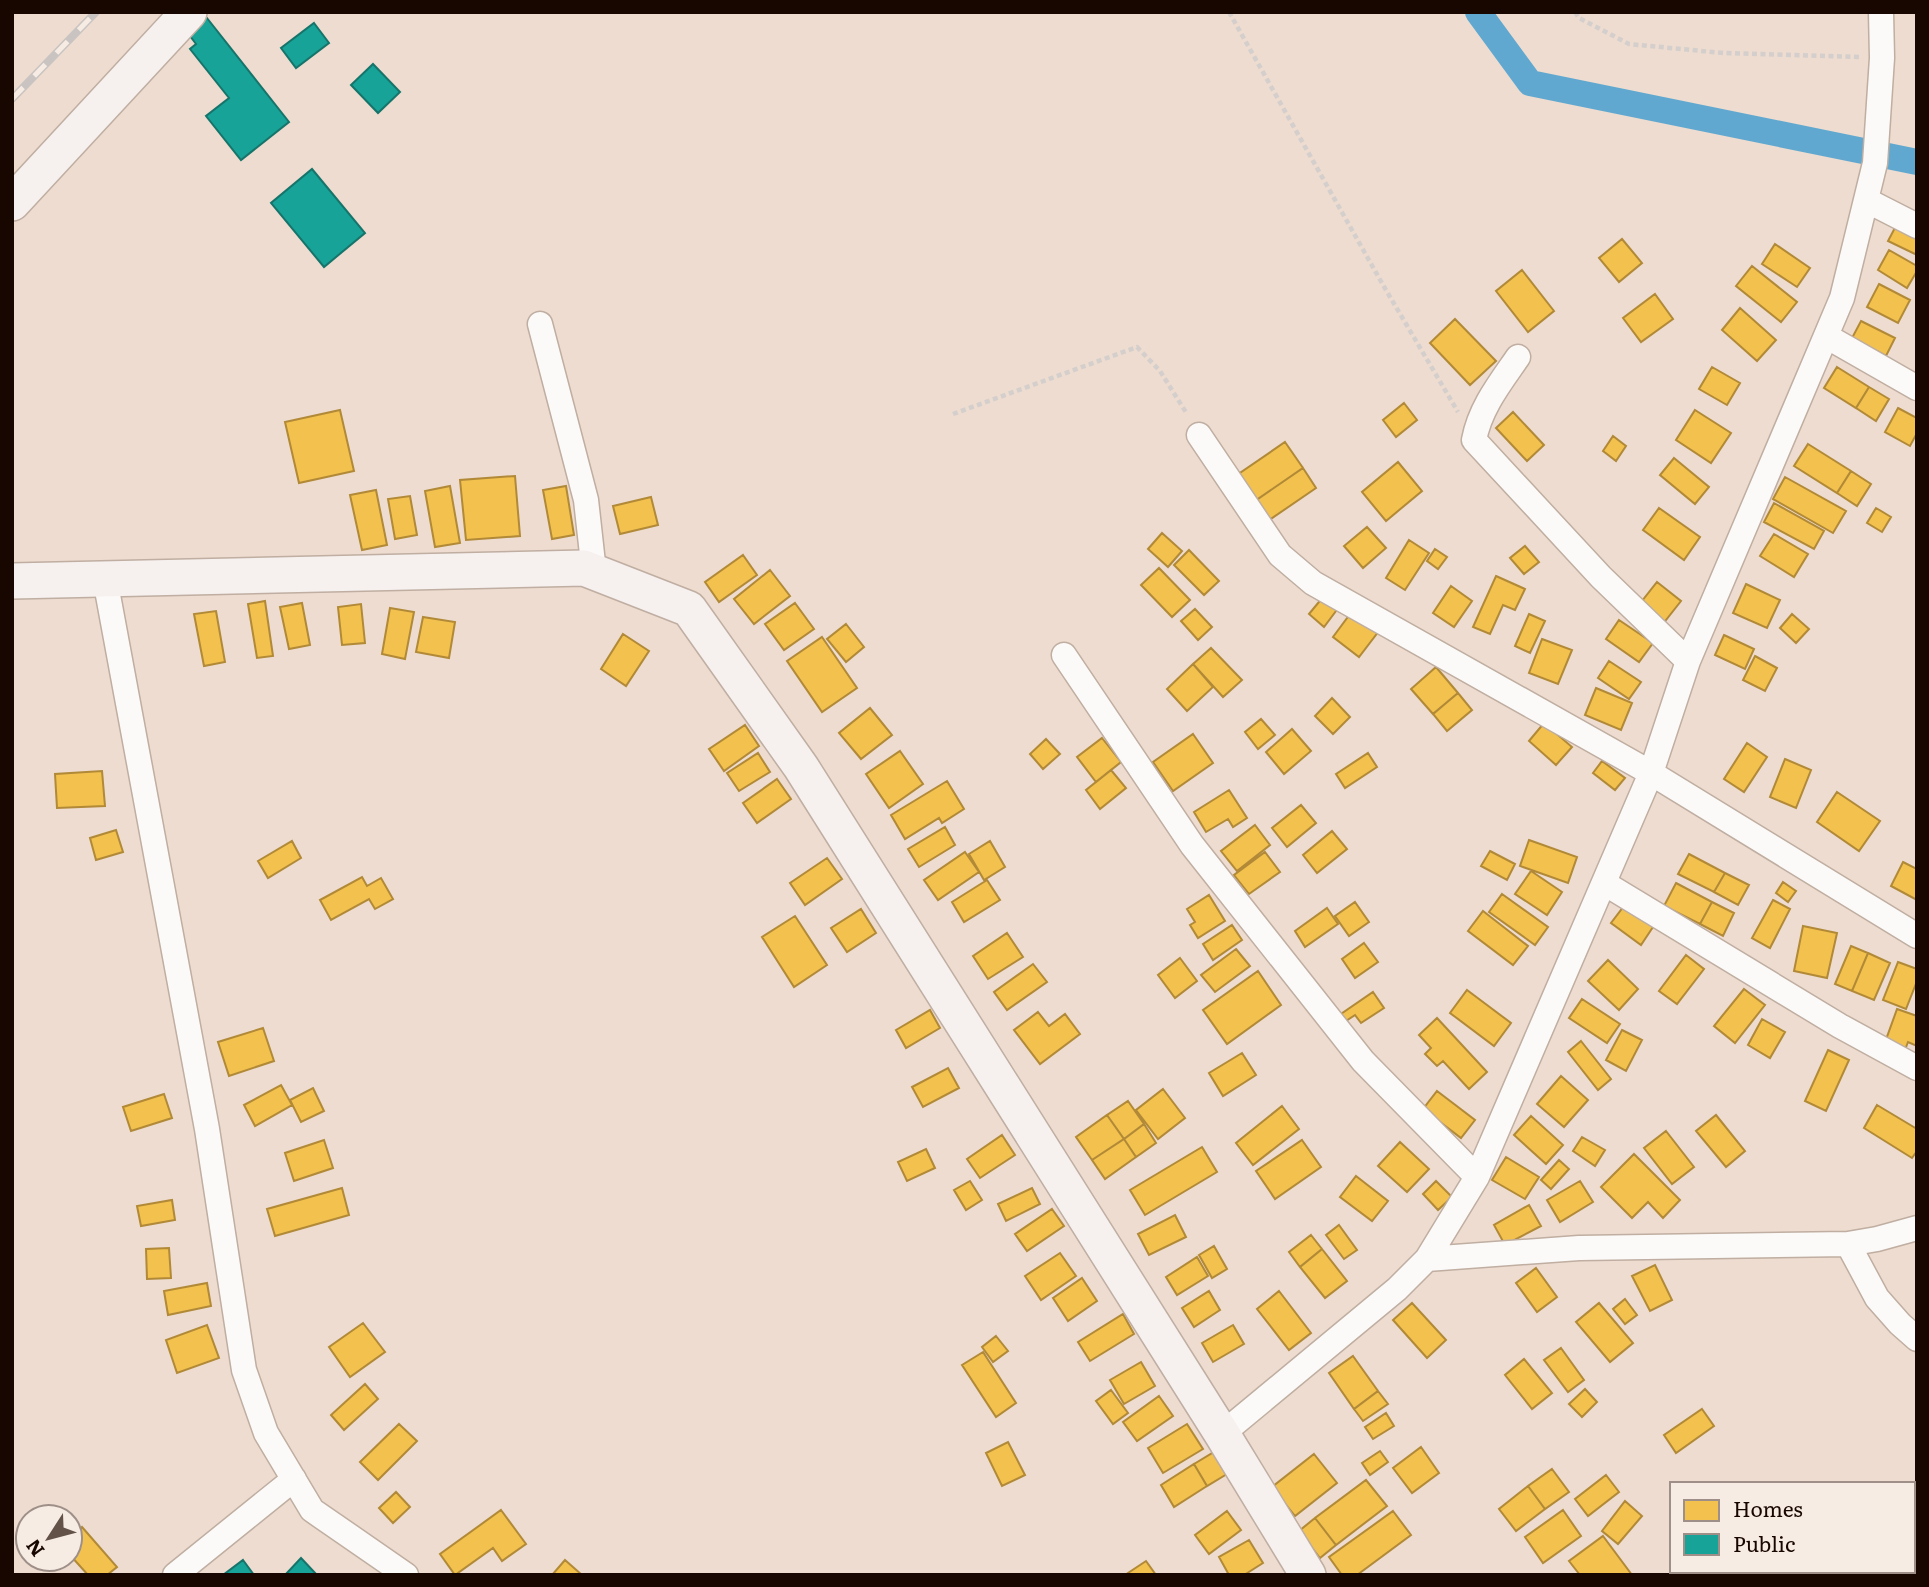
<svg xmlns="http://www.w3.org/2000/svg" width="1929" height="1587" font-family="Literata,serif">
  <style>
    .homes { fill: #f2c14e; stroke: #b18937; stroke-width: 2 }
    .public { fill: #17a398; stroke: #17746a; stroke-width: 2 }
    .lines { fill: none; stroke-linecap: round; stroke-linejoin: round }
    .canal { stroke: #60a8d0; stroke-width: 26 }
    .street-casing { stroke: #bfaea1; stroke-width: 27 }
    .secondary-casing { stroke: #bfaea1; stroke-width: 38 }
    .path { stroke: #d4cfcc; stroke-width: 4.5; stroke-dasharray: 5 3.5; stroke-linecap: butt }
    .street { stroke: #fcfaf8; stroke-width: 24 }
    .secondary { stroke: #f6f0ef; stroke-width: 35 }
    .rail-casing { stroke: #c9c4c1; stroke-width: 8 }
    .rail { stroke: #f7ece4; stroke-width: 5; stroke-dasharray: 16; stroke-linecap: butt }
  </style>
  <rect width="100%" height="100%" fill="#eddccf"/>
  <path class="homes" d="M 1898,222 L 1917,231 L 1917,255 L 1888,241 Z
    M 1622,239 L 1642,263 L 1619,282 L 1599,258 Z
    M 1775,244 L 1810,268 L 1797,287 L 1762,264 Z
    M 1889,250 L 1917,266 L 1917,271 L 1907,288 L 1878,270 Z
    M 1752,266 L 1797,302 L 1781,322 L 1736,286 Z
    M 1522,270 L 1554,311 L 1528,332 L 1496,291 Z
    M 1879,284 L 1910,300 L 1898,323 L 1867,307 Z
    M 1655,294 L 1673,319 L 1641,342 L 1623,318 Z
    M 1740,308 L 1776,340 L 1757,361 L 1722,330 Z
    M 1455,319 L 1496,361 L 1470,385 L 1430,343 Z
    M 1861,321 L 1895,338 L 1886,356 L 1852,338 Z
    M 1712,367 L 1740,383 L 1727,405 L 1699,389 Z
    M 1837,367 L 1869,387 L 1856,408 L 1824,388 Z
    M 1869,387 L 1889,399 L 1876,421 L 1856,408 Z
    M 1404,403 L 1417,420 L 1396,437 L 1383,420 Z
    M 1898,408 L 1917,418 L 1917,433 L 1910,446 L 1885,432 Z
    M 340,410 L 354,471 L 299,483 L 285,422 Z
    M 1695,410 L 1731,433 L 1711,463 L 1676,440 Z
    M 1513,412 L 1544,445 L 1527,461 L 1496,428 Z
    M 1613,436 L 1626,446 L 1616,461 L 1603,451 Z
    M 1285,442 L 1303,468 L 1252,503 L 1234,477 Z
    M 1808,444 L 1851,471 L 1837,493 L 1794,466 Z
    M 1674,458 L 1709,487 L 1695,504 L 1660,475 Z
    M 1398,462 L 1422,491 L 1386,521 L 1362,492 Z
    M 1303,468 L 1316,488 L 1265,523 L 1252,503 Z
    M 1851,471 L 1871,484 L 1857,506 L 1837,493 Z
    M 515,476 L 520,536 L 466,540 L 460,480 Z
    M 1785,477 L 1846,511 L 1833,533 L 1773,499 Z
    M 450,486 L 460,543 L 435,547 L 425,491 Z
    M 566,486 L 574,535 L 552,539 L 543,490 Z
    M 376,490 L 387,545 L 362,550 L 350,495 Z
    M 410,496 L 417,535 L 395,539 L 388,499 Z
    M 651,497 L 658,525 L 620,534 L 613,506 Z
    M 1774,503 L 1824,531 L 1814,549 L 1764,522 Z
    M 1659,508 L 1700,537 L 1684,560 L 1643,530 Z
    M 1876,508 L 1891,517 L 1882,532 L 1867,523 Z
    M 1367,527 L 1386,548 L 1363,568 L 1344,546 Z
    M 1162,533 L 1182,551 L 1168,567 L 1148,549 Z
    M 1774,534 L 1808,554 L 1794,577 L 1760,556 Z
    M 1409,540 L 1429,553 L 1405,590 L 1386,578 Z
    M 1525,546 L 1539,562 L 1524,574 L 1510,558 Z
    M 1435,549 L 1447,557 L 1438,569 L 1427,561 Z
    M 1189,550 L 1219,581 L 1204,595 L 1174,565 Z
    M 743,555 L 757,575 L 719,602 L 705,582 Z
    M 1159,568 L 1190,600 L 1172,617 L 1141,585 Z
    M 770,570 L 790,596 L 754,624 L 734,599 Z
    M 1496,576 L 1525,589 L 1515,610 L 1503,605 L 1490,634 L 1473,627 Z
    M 1657,582 L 1681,601 L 1662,625 L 1638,606 Z
    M 1746,584 L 1780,600 L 1767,628 L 1733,613 Z
    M 1451,586 L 1472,601 L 1454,627 L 1433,613 Z
    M 1328,591 L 1342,603 L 1324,627 L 1309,614 Z
    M 265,601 L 273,656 L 257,658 L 248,604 Z
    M 302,603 L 310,645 L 289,649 L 280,607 Z
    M 795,603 L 814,629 L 784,650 L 765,624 Z
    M 361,604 L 365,643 L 342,645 L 338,607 Z
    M 1356,606 L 1382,627 L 1359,657 L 1333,637 Z
    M 390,608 L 414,612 L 405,659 L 382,654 Z
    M 1195,609 L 1212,627 L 1198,640 L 1181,621 Z
    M 216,611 L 225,662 L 204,666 L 194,614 Z
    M 1529,614 L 1545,621 L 1530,653 L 1515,646 Z
    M 1792,614 L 1809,629 L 1796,643 L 1780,628 Z
    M 423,617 L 455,622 L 449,658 L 416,652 Z
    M 1619,620 L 1653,643 L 1639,662 L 1606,639 Z
    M 846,624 L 864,647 L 846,662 L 827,639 Z
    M 623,634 L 649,651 L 626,686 L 601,669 Z
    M 1724,635 L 1754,649 L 1745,669 L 1715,655 Z
    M 822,637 L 857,688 L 822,712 L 787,661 Z
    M 1542,639 L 1572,650 L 1558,684 L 1529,673 Z
    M 1211,648 L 1242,680 L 1223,697 L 1193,664 Z
    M 1755,656 L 1777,668 L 1765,691 L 1743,680 Z
    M 1609,661 L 1641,682 L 1629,699 L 1598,678 Z
    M 1193,664 L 1213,687 L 1187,711 L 1167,689 Z
    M 1436,667 L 1458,693 L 1433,714 L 1411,689 Z
    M 1596,688 L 1632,703 L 1621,730 L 1585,715 Z
    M 1458,693 L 1472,710 L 1447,731 L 1433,714 Z
    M 1332,698 L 1350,717 L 1333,734 L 1315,716 Z
    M 870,708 L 892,735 L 861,759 L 839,733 Z
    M 1261,719 L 1275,735 L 1258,749 L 1245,732 Z
    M 1544,723 L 1572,747 L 1556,765 L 1529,741 Z
    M 745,725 L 759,746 L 724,771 L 709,749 Z
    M 1292,729 L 1311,751 L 1284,774 L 1266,752 Z
    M 1193,734 L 1213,763 L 1173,791 L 1153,762 Z
    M 1102,738 L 1121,762 L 1096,782 L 1077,757 Z
    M 1046,739 L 1060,754 L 1043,769 L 1030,754 Z
    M 1747,743 L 1767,757 L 1744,792 L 1724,779 Z
    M 900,751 L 923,784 L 889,808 L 866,774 Z
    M 758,753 L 770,772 L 739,791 L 727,773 Z
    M 1368,753 L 1377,767 L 1345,788 L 1336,774 Z
    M 1785,759 L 1811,770 L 1796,808 L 1770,797 Z
    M 1602,761 L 1625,778 L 1615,790 L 1593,773 Z
    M 1111,770 L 1126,788 L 1100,809 L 1086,790 Z
    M 102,771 L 105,806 L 57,808 L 55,774 Z
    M 777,779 L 791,799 L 757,823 L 743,803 Z
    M 947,781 L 964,809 L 942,823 L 939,818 L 905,839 L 891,815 Z
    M 1229,790 L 1247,818 L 1233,827 L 1228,819 L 1206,832 L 1194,812 Z
    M 1837,792 L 1880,821 L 1859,851 L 1817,822 Z
    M 1301,805 L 1316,823 L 1287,847 L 1272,828 Z
    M 1255,825 L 1270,845 L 1237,871 L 1221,851 Z
    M 945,827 L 955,845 L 919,867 L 908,849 Z
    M 116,830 L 123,852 L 96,860 L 90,838 Z
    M 1332,831 L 1347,849 L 1317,873 L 1303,855 Z
    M 1529,840 L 1577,857 L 1568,883 L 1520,866 Z
    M 292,841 L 301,858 L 268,878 L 258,861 Z
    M 990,841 L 1005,867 L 984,880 L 969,854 Z
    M 1490,851 L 1515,864 L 1507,880 L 1481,866 Z
    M 965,852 L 979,872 L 938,900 L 924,880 Z
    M 1265,852 L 1280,872 L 1249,894 L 1234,875 Z
    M 1689,854 L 1725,873 L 1714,892 L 1678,874 Z
    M 827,858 L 842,879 L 805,905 L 790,883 Z
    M 1903,862 L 1917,869 L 1917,900 L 1891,886 Z
    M 1531,871 L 1562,892 L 1547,915 L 1515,894 Z
    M 1725,873 L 1749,885 L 1738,905 L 1714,892 Z
    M 362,877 L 367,886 L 381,878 L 393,899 L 375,909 L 369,899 L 331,920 L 320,900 Z
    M 987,880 L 1000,900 L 964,922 L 952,902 Z
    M 1783,882 L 1796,891 L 1788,902 L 1776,893 Z
    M 1676,883 L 1712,902 L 1700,924 L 1664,906 Z
    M 1502,894 L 1548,927 L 1535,945 L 1489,912 Z
    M 1209,895 L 1225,921 L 1198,938 L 1190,925 L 1195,922 L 1187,909 Z
    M 1773,900 L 1790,909 L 1770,948 L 1752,938 Z
    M 1355,902 L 1369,922 L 1349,936 L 1335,916 Z
    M 1712,902 L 1734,913 L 1723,936 L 1700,924 Z
    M 1624,906 L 1653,927 L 1641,945 L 1611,923 Z
    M 1327,908 L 1338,924 L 1305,947 L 1295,931 Z
    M 861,909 L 876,933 L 847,952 L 831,928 Z
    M 1483,911 L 1528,946 L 1513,965 L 1468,931 Z
    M 795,916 L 827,965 L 794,987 L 762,937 Z
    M 1232,925 L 1242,940 L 1213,960 L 1203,944 Z
    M 1803,926 L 1837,933 L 1827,978 L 1794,971 Z
    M 1007,933 L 1023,957 L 988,979 L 973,956 Z
    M 1364,943 L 1378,962 L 1355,978 L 1342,959 Z
    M 1851,946 L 1868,953 L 1852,991 L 1835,984 Z
    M 1236,949 L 1250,966 L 1215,992 L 1201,975 Z
    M 1868,953 L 1890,963 L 1874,1000 L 1852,991 Z
    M 1686,955 L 1704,969 L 1677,1004 L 1659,991 Z
    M 1180,958 L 1197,981 L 1175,998 L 1158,975 Z
    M 1608,960 L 1638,989 L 1619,1010 L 1588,981 Z
    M 1898,962 L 1917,969 L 1917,981 L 1906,1009 L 1883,1000 Z
    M 1033,964 L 1047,982 L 1007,1010 L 994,992 Z
    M 1258,971 L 1281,1005 L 1227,1044 L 1203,1010 Z
    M 1744,989 L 1765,1005 L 1735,1043 L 1714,1026 Z
    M 1467,990 L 1511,1023 L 1494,1046 L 1450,1013 Z
    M 1373,992 L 1384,1008 L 1361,1023 L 1355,1015 L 1343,1023 L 1338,1016 Z
    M 1582,999 L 1620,1024 L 1607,1043 L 1569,1018 Z
    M 1897,1009 L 1917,1016 L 1917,1046 L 1908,1042 L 1903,1055 L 1883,1048 Z
    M 930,1010 L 940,1028 L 906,1048 L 896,1030 Z
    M 1038,1012 L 1049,1026 L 1065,1014 L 1080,1034 L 1040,1064 L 1014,1030 Z
    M 1437,1018 L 1487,1072 L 1469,1089 L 1443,1061 L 1437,1066 L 1425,1054 L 1431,1048 L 1419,1035 Z
    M 1762,1019 L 1785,1032 L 1770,1058 L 1748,1045 Z
    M 263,1028 L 274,1061 L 229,1076 L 218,1042 Z
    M 1622,1030 L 1642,1040 L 1626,1071 L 1606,1060 Z
    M 1581,1041 L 1611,1079 L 1598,1090 L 1568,1052 Z
    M 1828,1050 L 1849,1060 L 1826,1111 L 1805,1101 Z
    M 1242,1053 L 1256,1075 L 1223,1096 L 1209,1073 Z
    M 948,1068 L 959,1088 L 923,1107 L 912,1087 Z
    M 1561,1076 L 1588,1100 L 1564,1127 L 1537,1104 Z
    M 281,1085 L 292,1105 L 255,1126 L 244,1105 Z
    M 313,1088 L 324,1111 L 301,1122 L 290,1100 Z
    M 1163,1089 L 1185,1118 L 1158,1139 L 1136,1110 Z
    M 1437,1091 L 1475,1120 L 1461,1138 L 1423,1109 Z
    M 164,1094 L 172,1118 L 131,1131 L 123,1107 Z
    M 1128,1101 L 1144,1124 L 1124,1139 L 1107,1115 Z
    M 1877,1105 L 1917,1129 L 1917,1151 L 1912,1158 L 1864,1128 Z
    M 1282,1106 L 1299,1129 L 1253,1165 L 1236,1143 Z
    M 1107,1115 L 1124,1139 L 1092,1160 L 1076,1137 Z
    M 1716,1115 L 1745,1151 L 1726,1167 L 1696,1131 Z
    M 1531,1116 L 1563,1145 L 1546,1164 L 1514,1135 Z
    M 1144,1124 L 1156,1143 L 1136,1157 L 1124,1139 Z
    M 1666,1131 L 1694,1167 L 1672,1184 L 1644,1148 Z
    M 1002,1135 L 1015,1155 L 980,1178 L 967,1159 Z
    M 1582,1137 L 1605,1150 L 1595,1166 L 1573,1151 Z
    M 1124,1139 L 1136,1157 L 1105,1179 L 1092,1160 Z
    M 324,1140 L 333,1168 L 294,1181 L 285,1153 Z
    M 1302,1140 L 1321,1167 L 1275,1199 L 1256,1171 Z
    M 1400,1142 L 1429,1169 L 1407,1192 L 1378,1166 Z
    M 1202,1147 L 1217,1172 L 1145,1215 L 1130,1190 Z
    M 926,1149 L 935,1168 L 907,1181 L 898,1162 Z
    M 1634,1154 L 1680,1200 L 1663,1218 L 1648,1202 L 1632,1218 L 1601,1187 Z
    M 1506,1157 L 1539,1177 L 1525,1199 L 1492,1180 Z
    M 1559,1160 L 1569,1169 L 1551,1189 L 1541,1180 Z
    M 1356,1176 L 1388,1201 L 1372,1221 L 1340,1197 Z
    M 970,1181 L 982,1200 L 966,1210 L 954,1190 Z
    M 1436,1181 L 1452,1197 L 1438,1210 L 1423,1194 Z
    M 1580,1181 L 1593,1202 L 1560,1222 L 1547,1200 Z
    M 342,1188 L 349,1215 L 275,1236 L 267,1209 Z
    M 1032,1188 L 1040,1204 L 1006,1221 L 998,1204 Z
    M 172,1200 L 175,1220 L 141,1226 L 137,1206 Z
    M 1529,1205 L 1541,1226 L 1505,1245 L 1494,1225 Z
    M 1052,1209 L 1064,1226 L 1027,1251 L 1015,1234 Z
    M 1175,1215 L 1186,1237 L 1149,1255 L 1138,1234 Z
    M 1339,1225 L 1357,1250 L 1344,1259 L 1326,1235 Z
    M 1311,1235 L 1322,1249 L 1300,1267 L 1289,1252 Z
    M 1214,1246 L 1227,1269 L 1212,1278 L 1199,1255 Z
    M 169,1248 L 171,1278 L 147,1279 L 146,1249 Z
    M 1322,1249 L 1347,1281 L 1325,1298 L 1300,1267 Z
    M 1060,1253 L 1076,1276 L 1041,1300 L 1025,1276 Z
    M 1197,1257 L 1208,1276 L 1177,1295 L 1166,1277 Z
    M 1655,1265 L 1672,1300 L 1650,1311 L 1632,1276 Z
    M 1536,1268 L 1557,1297 L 1537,1312 L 1516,1283 Z
    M 1082,1278 L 1097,1301 L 1068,1321 L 1053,1298 Z
    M 207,1283 L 211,1306 L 168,1315 L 164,1291 Z
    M 1209,1291 L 1220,1310 L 1194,1327 L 1182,1308 Z
    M 1279,1291 L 1311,1333 L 1289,1350 L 1257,1309 Z
    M 1625,1299 L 1637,1315 L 1625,1324 L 1613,1309 Z
    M 1412,1303 L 1446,1340 L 1427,1358 L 1393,1320 Z
    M 1599,1303 L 1633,1343 L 1610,1362 L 1576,1322 Z
    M 1123,1314 L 1134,1334 L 1090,1361 L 1078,1342 Z
    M 363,1323 L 385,1352 L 350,1377 L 329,1347 Z
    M 207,1325 L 219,1358 L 177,1373 L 166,1340 Z
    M 1233,1325 L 1244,1344 L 1213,1362 L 1202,1343 Z
    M 996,1336 L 1008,1351 L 993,1362 L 982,1347 Z
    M 1561,1348 L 1584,1380 L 1568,1392 L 1544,1360 Z
    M 983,1352 L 1016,1403 L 996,1417 L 962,1365 Z
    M 1353,1356 L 1378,1391 L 1354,1409 L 1329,1373 Z
    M 1524,1359 L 1552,1393 L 1532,1409 L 1505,1375 Z
    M 1141,1362 L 1155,1386 L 1124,1404 L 1110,1380 Z
    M 365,1384 L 378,1399 L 344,1430 L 331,1415 Z
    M 1585,1389 L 1597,1402 L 1582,1417 L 1569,1404 Z
    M 1111,1390 L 1128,1413 L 1113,1424 L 1096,1401 Z
    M 1378,1391 L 1388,1404 L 1363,1421 L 1354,1409 Z
    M 1159,1396 L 1173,1416 L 1137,1441 L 1123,1422 Z
    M 1702,1409 L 1714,1426 L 1676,1453 L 1664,1435 Z
    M 1386,1413 L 1394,1426 L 1373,1439 L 1365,1427 Z
    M 399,1424 L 417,1441 L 378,1480 L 360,1462 Z
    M 1187,1424 L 1203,1449 L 1163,1473 L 1148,1448 Z
    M 1008,1442 L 1025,1475 L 1002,1486 L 986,1453 Z
    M 1421,1447 L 1439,1473 L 1412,1493 L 1393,1468 Z
    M 1380,1451 L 1388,1462 L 1370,1475 L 1362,1463 Z
    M 1214,1452 L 1227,1474 L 1207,1486 L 1194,1464 Z
    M 1314,1454 L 1337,1483 L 1295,1516 L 1272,1487 Z
    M 1194,1464 L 1207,1486 L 1174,1507 L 1161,1485 Z
    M 1552,1469 L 1569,1492 L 1545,1509 L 1528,1486 Z
    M 1606,1475 L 1619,1492 L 1588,1516 L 1575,1499 Z
    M 1366,1480 L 1387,1506 L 1336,1545 L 1315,1518 Z
    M 1528,1486 L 1545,1509 L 1516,1531 L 1499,1509 Z
    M 396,1492 L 410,1507 L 393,1523 L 379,1508 Z
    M 1625,1501 L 1642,1516 L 1618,1544 L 1602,1531 Z
    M 501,1510 L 526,1544 L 502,1561 L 493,1548 L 455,1575 L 440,1554 Z
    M 1563,1510 L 1581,1536 L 1543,1563 L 1525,1537 Z
    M 1227,1511 L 1241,1530 L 1209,1554 L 1195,1535 Z
    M 1393,1511 L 1411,1535 L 1357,1575 L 1342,1575 L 1329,1557 Z
    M 1315,1518 L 1336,1545 L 1320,1558 L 1299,1531 Z
    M 82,1527 L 117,1567 L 107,1575 L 88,1575 L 70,1555 L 70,1538 Z
    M 1603,1536 L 1632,1575 L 1580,1575 L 1569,1561 Z
    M 1249,1540 L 1263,1563 L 1244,1575 L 1229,1575 L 1219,1557 Z
    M 565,1560 L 582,1575 L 552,1575 Z
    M 1146,1561 L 1156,1575 L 1125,1575 Z"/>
  <path class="public" d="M 203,13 L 289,122 L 241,160 L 206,116 L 229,98 L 190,49 L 196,44 L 184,28 Z
    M 314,23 L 329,43 L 296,68 L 281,48 Z
    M 373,64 L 400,92 L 378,113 L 351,85 Z
    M 312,169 L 365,233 L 324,267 L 271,203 Z
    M 301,1558 L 317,1575 L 285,1575 Z
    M 243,1560 L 254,1575 L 223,1575 Z"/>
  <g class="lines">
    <path class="canal" d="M 1478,12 L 1530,83 L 1917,162"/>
    <g class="street-casing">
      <path id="street" d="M 1866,200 L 1917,226
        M 540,324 L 586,500 L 594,572
        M 1826,336 L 1917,388
        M 1518,357 C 1500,383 1480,408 1474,440 L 1601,577 L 1688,661
        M 1199,435 L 1280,555 L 1313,583 L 1651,773 L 1917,936
        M 105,579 L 207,1129 L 244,1370 L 266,1433 L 312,1510 L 406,1575
        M 1064,655 L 1192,845 L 1363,1061 L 1477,1177
        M 1604,883 L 1840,1026 L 1917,1068
        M 1848,1244 L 1877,1298 L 1900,1324 L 1917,1339
        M 1427,1259 L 1579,1248 L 1848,1244 L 1877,1239 L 1917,1228
        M 1222,1434 L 1397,1289 L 1427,1259 L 1477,1177 L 1651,773 L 1688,661 L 1842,298 L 1875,163 L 1882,58 L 1881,12
        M 175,1575 L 294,1479"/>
    </g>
    <g class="secondary-casing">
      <path id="secondary" d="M 12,203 L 189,12
        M 12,581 L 584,568 L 689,609 L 801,767 L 1222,1434 L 1308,1575"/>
    </g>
    <path class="path" d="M 1229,12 L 1383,285 L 1458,412
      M 1575,12 L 1579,18 L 1629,44 L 1723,53 L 1861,57
      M 953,414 L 1137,347 L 1160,371 L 1187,414"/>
    <use href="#street" class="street"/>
    <use href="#secondary" class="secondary"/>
    <g class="rail-casing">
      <path id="rail" d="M 12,99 L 96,12"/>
    </g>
    <use href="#rail" class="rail"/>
  </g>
  <rect width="1929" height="1587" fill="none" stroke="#180700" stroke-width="28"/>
  <rect x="1670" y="1482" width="245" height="91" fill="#f7ece4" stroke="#9e9089" stroke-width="2"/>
  <rect x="1684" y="1500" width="35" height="21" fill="#f2c14e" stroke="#9e9089" stroke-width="2"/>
  <text x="1733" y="1517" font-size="21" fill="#180700">Homes</text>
  <rect x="1684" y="1534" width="35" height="21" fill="#17a398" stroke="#9e9089" stroke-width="2"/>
  <text x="1733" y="1552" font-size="21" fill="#180700">Public</text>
  <g transform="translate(49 1538) rotate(234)"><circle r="33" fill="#f7ece4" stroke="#9e9089" stroke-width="2"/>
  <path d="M0-5L12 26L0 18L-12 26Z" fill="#635248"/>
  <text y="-10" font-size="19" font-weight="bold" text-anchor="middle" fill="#180700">N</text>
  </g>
</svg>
